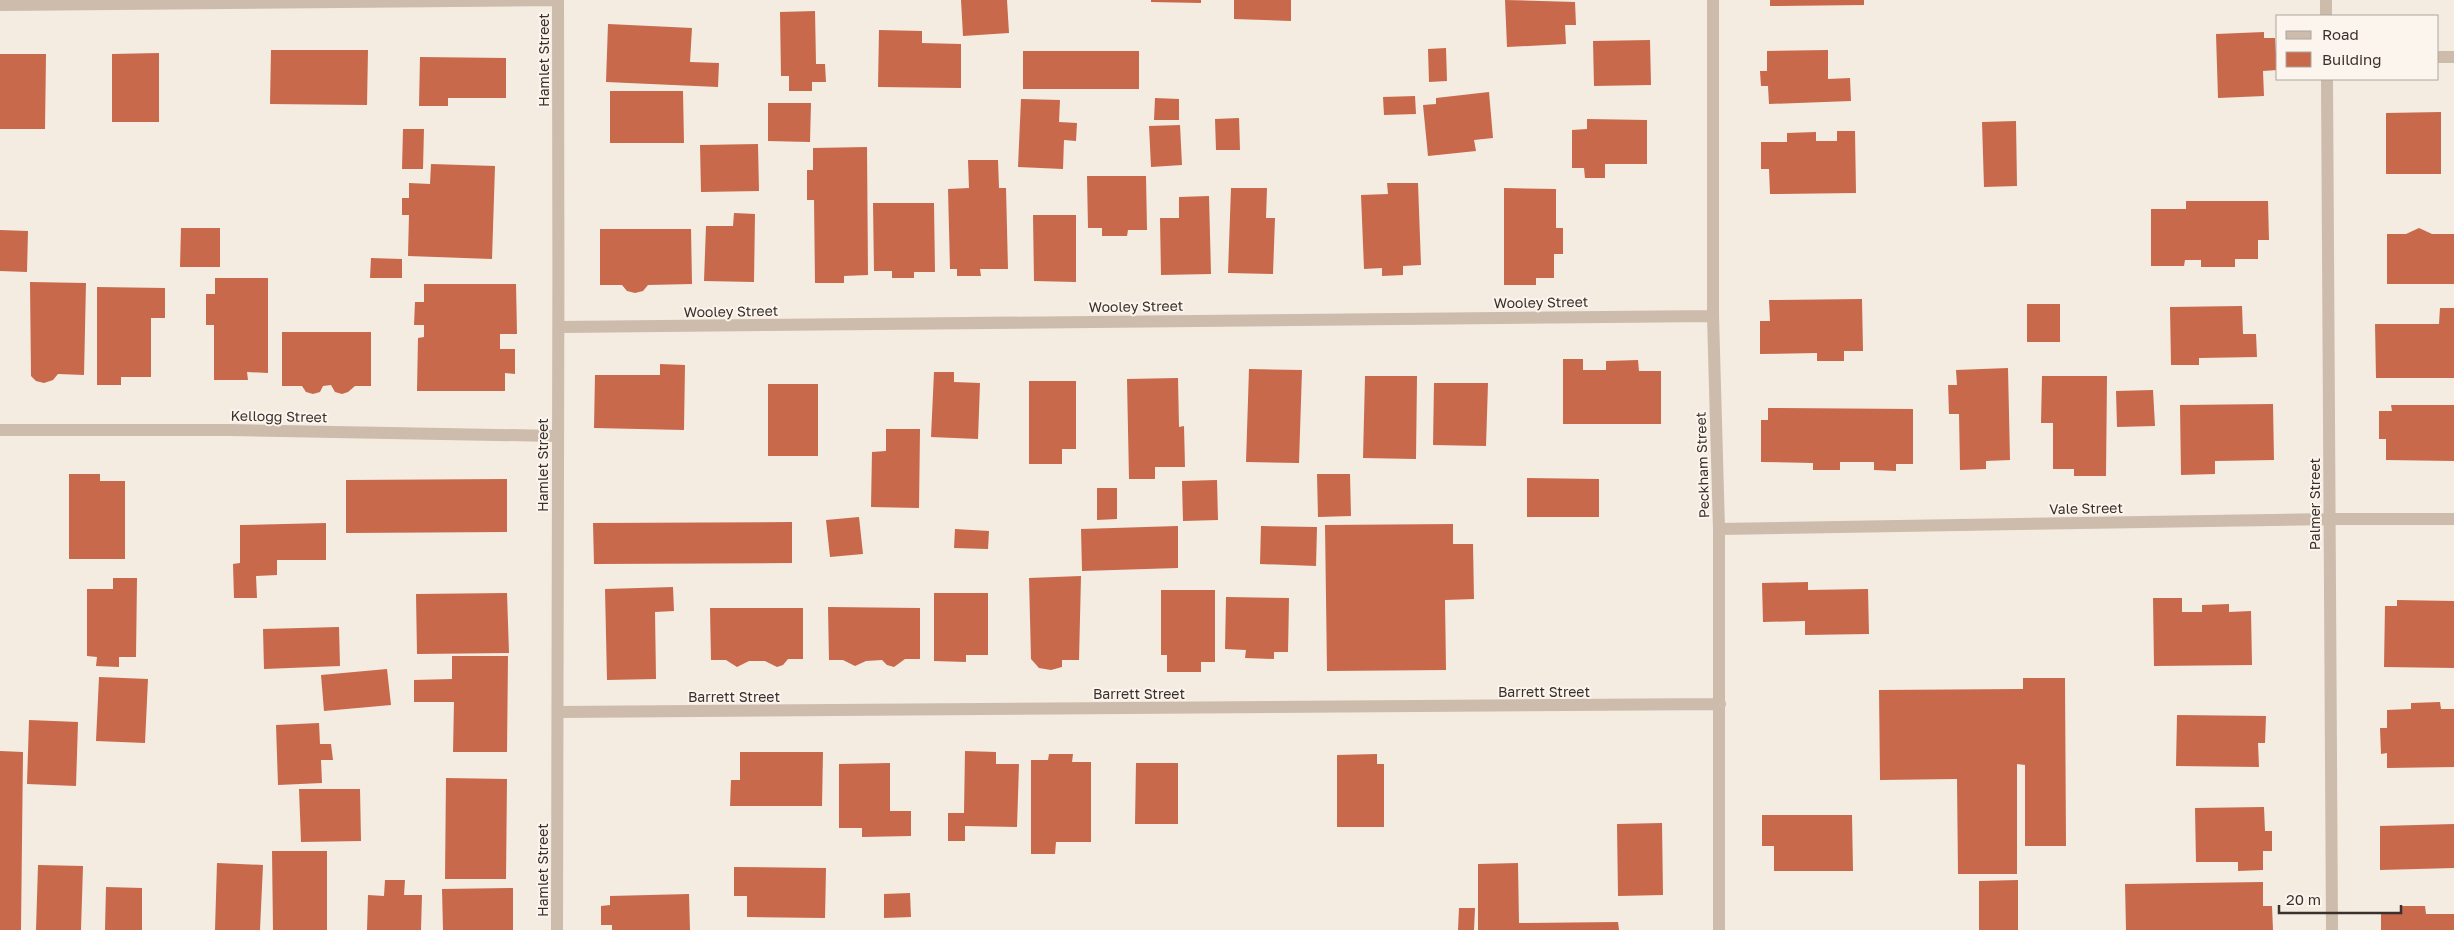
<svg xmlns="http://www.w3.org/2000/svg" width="2454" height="930" font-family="'Golos Text',sans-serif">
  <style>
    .building { fill: #c8694b }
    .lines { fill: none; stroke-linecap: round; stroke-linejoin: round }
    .minor { stroke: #cdbbac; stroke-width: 12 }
    .labels { text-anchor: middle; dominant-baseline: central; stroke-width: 4; stroke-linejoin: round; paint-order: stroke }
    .street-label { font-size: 14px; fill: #3b302b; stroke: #fbf5ee }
  </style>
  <rect width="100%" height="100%" fill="#f4ebe1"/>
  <path class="building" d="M 961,0 L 1007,0 L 1009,33 L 963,36 Z
    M 1151,0 L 1201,0 L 1201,3 L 1151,2 Z
    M 1234,0 L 1291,0 L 1291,21 L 1234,19 Z
    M 1505,0 L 1575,2 L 1576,25 L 1565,25 L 1566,44 L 1507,47 Z
    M 1770,0 L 1864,0 L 1864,5 L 1770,6 Z
    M 815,11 L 816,64 L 825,64 L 826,82 L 812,82 L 812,91 L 789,91 L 789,76 L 781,76 L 780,12 Z
    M 608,24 L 692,28 L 690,62 L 719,63 L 718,87 L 606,82 Z
    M 879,30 L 922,31 L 922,43 L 961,44 L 961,88 L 878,87 Z
    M 2264,32 L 2264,38 L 2275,38 L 2277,70 L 2263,71 L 2264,96 L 2218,98 L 2216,34 Z
    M 1650,40 L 1651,85 L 1594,86 L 1593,41 Z
    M 1446,48 L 1447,81 L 1429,82 L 1428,49 Z
    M 271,50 L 368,50 L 367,105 L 270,104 Z
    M 1828,50 L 1828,79 L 1850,78 L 1851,101 L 1769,104 L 1768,86 L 1761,86 L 1760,71 L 1767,71 L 1767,51 Z
    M 1023,51 L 1139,51 L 1139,89 L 1023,89 Z
    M 159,53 L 159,122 L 112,122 L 112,54 Z
    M 0,54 L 46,54 L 45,129 L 0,129 Z
    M 420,57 L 506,58 L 506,98 L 448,98 L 448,106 L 419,106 Z
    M 610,91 L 683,91 L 684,143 L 610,143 Z
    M 1489,92 L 1493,138 L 1474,140 L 1476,151 L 1428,156 L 1423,105 L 1436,104 L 1436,98 Z
    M 1415,96 L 1416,114 L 1384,115 L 1383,97 Z
    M 1155,98 L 1179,99 L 1179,120 L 1154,120 Z
    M 1021,99 L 1060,100 L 1059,122 L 1077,123 L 1076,141 L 1064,140 L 1063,169 L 1018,167 Z
    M 768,103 L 811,103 L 810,142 L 768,141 Z
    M 2441,112 L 2441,174 L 2386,174 L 2386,113 Z
    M 1239,118 L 1240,150 L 1216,150 L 1215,119 Z
    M 1587,119 L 1647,120 L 1647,164 L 1605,164 L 1605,178 L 1585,178 L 1584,168 L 1572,168 L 1572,130 L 1587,129 Z
    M 2016,121 L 2017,186 L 1984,187 L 1982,122 Z
    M 1180,125 L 1182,165 L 1151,167 L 1149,126 Z
    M 403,129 L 424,129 L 423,169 L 402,169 Z
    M 1837,131 L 1855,131 L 1856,193 L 1770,194 L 1769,169 L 1761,169 L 1761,142 L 1787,142 L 1787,133 L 1816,132 L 1816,141 L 1837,141 Z
    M 758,144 L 759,191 L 701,192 L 700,145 Z
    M 867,147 L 868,275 L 844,276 L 844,283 L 815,283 L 814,200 L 807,200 L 807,170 L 813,170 L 813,148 Z
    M 968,160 L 998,160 L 999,188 L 1006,188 L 1008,269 L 980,269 L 981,276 L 957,276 L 957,269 L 950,269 L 948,189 L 969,188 Z
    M 431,164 L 495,166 L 492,259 L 408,256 L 409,215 L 402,215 L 402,198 L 409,198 L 409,183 L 430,184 Z
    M 1087,176 L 1146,176 L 1147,230 L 1128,230 L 1127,236 L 1102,236 L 1102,228 L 1088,228 Z
    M 1387,183 L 1418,183 L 1421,265 L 1403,266 L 1403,275 L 1382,276 L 1382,268 L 1364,269 L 1361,195 L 1388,194 Z
    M 1231,188 L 1267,188 L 1266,218 L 1275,218 L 1273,274 L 1228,273 Z
    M 1504,188 L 1556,189 L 1556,228 L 1563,228 L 1563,254 L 1554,254 L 1554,278 L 1536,278 L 1536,285 L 1504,285 Z
    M 1209,196 L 1211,274 L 1161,275 L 1160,218 L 1179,218 L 1179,197 Z
    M 2186,201 L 2268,201 L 2269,240 L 2258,240 L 2258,259 L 2235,259 L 2235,267 L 2201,267 L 2201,260 L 2185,260 L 2184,266 L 2151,266 L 2151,209 L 2186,209 Z
    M 873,203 L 934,203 L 935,272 L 914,272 L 914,278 L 892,278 L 892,271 L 874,271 Z
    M 734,213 L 755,214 L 754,282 L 704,281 L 706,226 L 733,226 Z
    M 1033,215 L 1076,215 L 1076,282 L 1034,281 Z
    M 181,228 L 220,228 L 220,267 L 180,267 Z
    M 2419,228 L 2432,234 L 2454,234 L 2454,284 L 2387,284 L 2387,234 L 2406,234 Z
    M 600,229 L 691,229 L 692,284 L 648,285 L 643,291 L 635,293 L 627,291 L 622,285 L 600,285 Z
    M 0,230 L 28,231 L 27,272 L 0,271 Z
    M 371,258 L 402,259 L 402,278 L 370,278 Z
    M 215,278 L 268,278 L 268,373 L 247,372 L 248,380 L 214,380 L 214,325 L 206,325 L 206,294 L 215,294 Z
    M 30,282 L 86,283 L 84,375 L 58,374 L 53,380 L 44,383 L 36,381 L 31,376 Z
    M 424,284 L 516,284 L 517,334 L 500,334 L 500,349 L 515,349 L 515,374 L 505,373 L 505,391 L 417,391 L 418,338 L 424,337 L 424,325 L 414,325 L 415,302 L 424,302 Z
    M 97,287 L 165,288 L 165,318 L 151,318 L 151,377 L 121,377 L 121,385 L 97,385 Z
    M 1862,299 L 1863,351 L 1844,351 L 1844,361 L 1817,361 L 1817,353 L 1760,354 L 1760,321 L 1770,321 L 1769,300 Z
    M 2027,304 L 2060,304 L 2060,342 L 2027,342 Z
    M 2242,306 L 2243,334 L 2256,334 L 2257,357 L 2199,358 L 2199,365 L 2171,365 L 2170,307 Z
    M 2440,308 L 2454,308 L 2454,378 L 2376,378 L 2375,324 L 2439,324 Z
    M 282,332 L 371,332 L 371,386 L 355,386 L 348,392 L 342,394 L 335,392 L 331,385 L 323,386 L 320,392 L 313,394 L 306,392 L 302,386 L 282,386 Z
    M 1563,359 L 1583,359 L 1583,370 L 1606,370 L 1606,361 L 1638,360 L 1639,371 L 1661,371 L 1661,424 L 1563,424 Z
    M 660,364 L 685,365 L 684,430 L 594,428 L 595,375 L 660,375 Z
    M 2008,368 L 2010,460 L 1986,461 L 1986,469 L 1960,470 L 1959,414 L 1949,414 L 1948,385 L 1957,385 L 1956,370 Z
    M 1249,369 L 1302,370 L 1299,463 L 1246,462 Z
    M 934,372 L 954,372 L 954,382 L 980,383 L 978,439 L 931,437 Z
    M 1365,376 L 1417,376 L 1416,459 L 1363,458 Z
    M 2042,376 L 2107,376 L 2106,476 L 2074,476 L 2074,469 L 2053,469 L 2053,423 L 2041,423 Z
    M 1178,378 L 1179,427 L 1184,426 L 1185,467 L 1155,467 L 1155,479 L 1129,479 L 1127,379 Z
    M 1029,381 L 1076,381 L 1076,449 L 1062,449 L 1062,464 L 1029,464 Z
    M 1434,383 L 1488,383 L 1486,446 L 1433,445 Z
    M 768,384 L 818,384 L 818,456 L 768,456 Z
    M 2153,390 L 2155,426 L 2117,427 L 2116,391 Z
    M 2273,404 L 2274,460 L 2215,461 L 2215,474 L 2181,475 L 2180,405 Z
    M 2391,405 L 2454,405 L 2454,461 L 2386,460 L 2386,439 L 2379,439 L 2379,411 L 2392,411 Z
    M 1768,408 L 1913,409 L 1913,464 L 1896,464 L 1896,471 L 1874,470 L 1874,462 L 1840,462 L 1840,470 L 1813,470 L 1813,463 L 1761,462 L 1761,420 L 1768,420 Z
    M 886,429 L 920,429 L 919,508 L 871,507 L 872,452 L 886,451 Z
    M 69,474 L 100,474 L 100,481 L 125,481 L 125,559 L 69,559 Z
    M 1317,474 L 1350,474 L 1351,516 L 1318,517 Z
    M 1527,478 L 1599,479 L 1599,517 L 1527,517 Z
    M 507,479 L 507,532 L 346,533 L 346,480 Z
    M 1217,480 L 1218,520 L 1183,521 L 1182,481 Z
    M 1097,488 L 1117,488 L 1117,519 L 1097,520 Z
    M 859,517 L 863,554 L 830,557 L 826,520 Z
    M 792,522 L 792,563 L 594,564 L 593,523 Z
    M 326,523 L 326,560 L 277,560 L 277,575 L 256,576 L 257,598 L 234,598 L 233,564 L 240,563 L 240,525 Z
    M 1453,524 L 1453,544 L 1473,544 L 1474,599 L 1445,600 L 1446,670 L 1327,671 L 1325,525 Z
    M 1178,526 L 1178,568 L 1082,571 L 1081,529 Z
    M 1261,526 L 1317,527 L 1316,566 L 1260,564 Z
    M 955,529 L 989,531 L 988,549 L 954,548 Z
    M 1081,576 L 1079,660 L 1062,660 L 1062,667 L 1051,670 L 1039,668 L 1031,659 L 1029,578 Z
    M 113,578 L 137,578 L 136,657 L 119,657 L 119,667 L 96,666 L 97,657 L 87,656 L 87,589 L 113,589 Z
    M 1808,582 L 1808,590 L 1868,589 L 1869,634 L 1805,635 L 1805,621 L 1763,622 L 1762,583 Z
    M 673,587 L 674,611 L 655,612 L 656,679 L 607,680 L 605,589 Z
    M 1161,590 L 1215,590 L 1215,662 L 1201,662 L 1201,672 L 1167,672 L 1167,655 L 1161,655 Z
    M 507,593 L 509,653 L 417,654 L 416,594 Z
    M 934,593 L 988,593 L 988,655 L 966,655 L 966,662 L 934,661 Z
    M 1226,597 L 1289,598 L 1288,652 L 1274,652 L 1274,659 L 1245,658 L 1246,650 L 1225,649 Z
    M 2153,598 L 2182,598 L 2182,612 L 2202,612 L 2202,605 L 2229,604 L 2229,612 L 2251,611 L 2252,665 L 2154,666 Z
    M 2397,600 L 2454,601 L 2454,668 L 2384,667 L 2385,606 L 2397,606 Z
    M 828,607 L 920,608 L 920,659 L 905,659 L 894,667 L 887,665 L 882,660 L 866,661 L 855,666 L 843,660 L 829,660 Z
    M 710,608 L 803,608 L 803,659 L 788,659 L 783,665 L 777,667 L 765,661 L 749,661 L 737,667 L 726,660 L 711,660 Z
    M 339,627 L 340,666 L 264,669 L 263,629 Z
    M 452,656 L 508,656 L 507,752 L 453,752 L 454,702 L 414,702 L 414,680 L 452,679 Z
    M 387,669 L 391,705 L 324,711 L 321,675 Z
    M 99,677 L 148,679 L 145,743 L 96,741 Z
    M 2023,678 L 2065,678 L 2066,846 L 2025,846 L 2025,765 L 2017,764 L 2017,874 L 1958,874 L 1957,779 L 1880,780 L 1879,690 L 2023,689 Z
    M 2440,702 L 2441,709 L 2454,709 L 2454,767 L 2387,768 L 2387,753 L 2381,754 L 2380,728 L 2387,728 L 2387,710 L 2411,709 L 2411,703 Z
    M 2177,715 L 2266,716 L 2265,743 L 2258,743 L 2259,767 L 2176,766 Z
    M 29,720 L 78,722 L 76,786 L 27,784 Z
    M 319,723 L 320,744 L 331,744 L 333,760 L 321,760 L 322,783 L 278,785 L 276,725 Z
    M 0,751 L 23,752 L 21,930 L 0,930 Z
    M 965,751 L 996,752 L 996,764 L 1019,764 L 1017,827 L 965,826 L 965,841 L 948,841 L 948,813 L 964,813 Z
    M 740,752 L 823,752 L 822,806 L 730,806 L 731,780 L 740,780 Z
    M 1049,754 L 1073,754 L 1072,762 L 1091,762 L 1091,842 L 1056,842 L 1055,854 L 1031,854 L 1031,760 L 1048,760 Z
    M 1377,754 L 1377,764 L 1384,764 L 1384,827 L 1337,827 L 1337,755 Z
    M 890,763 L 890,811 L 911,811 L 911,836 L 862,837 L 862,828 L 839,828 L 839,764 Z
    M 1136,763 L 1178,763 L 1178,824 L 1135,824 Z
    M 446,778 L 507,779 L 506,879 L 445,879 Z
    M 299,789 L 360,789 L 361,841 L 301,842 Z
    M 2264,807 L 2265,831 L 2272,831 L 2272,851 L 2263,851 L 2263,870 L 2238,871 L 2238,862 L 2196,862 L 2195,808 Z
    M 1762,815 L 1852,815 L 1853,871 L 1774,871 L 1774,846 L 1762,846 Z
    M 1662,823 L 1663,895 L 1618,896 L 1617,824 Z
    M 2454,824 L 2454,868 L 2380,870 L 2380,826 Z
    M 272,851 L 327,851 L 327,930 L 273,930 Z
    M 217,863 L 263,865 L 260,930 L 215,930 Z
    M 1518,863 L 1519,923 L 1618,922 L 1619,930 L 1478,930 L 1478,864 Z
    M 38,865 L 83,866 L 81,930 L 36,930 Z
    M 734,867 L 826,868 L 825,918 L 747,917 L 747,896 L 734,896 Z
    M 385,880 L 405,880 L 404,895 L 422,895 L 421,930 L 367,930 L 368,895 L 384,896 Z
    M 2018,880 L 2018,930 L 1979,930 L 1979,881 Z
    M 2263,882 L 2263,906 L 2272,906 L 2273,930 L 2126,930 L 2125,884 Z
    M 106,887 L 142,888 L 142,930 L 105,930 Z
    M 513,888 L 513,930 L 443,930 L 442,889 Z
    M 910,893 L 911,917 L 884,918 L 884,894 Z
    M 689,894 L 690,930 L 612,930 L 612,925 L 601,925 L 601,906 L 610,905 L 610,896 Z
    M 2401,906 L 2425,906 L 2426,914 L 2454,914 L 2454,930 L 2381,930 L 2381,913 L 2402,913 Z
    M 1459,908 L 1475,908 L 1474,930 L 1458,930 Z"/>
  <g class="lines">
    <path class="minor" d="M 1713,0 L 1713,316 L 1719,529 L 1719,930
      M 2326,0 L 2326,16
      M 0,5 L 558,0
      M 2438,57 L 2454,57
      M 2327,79 L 2332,930
      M 559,327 L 1713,316
      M 0,430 L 230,430 L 557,436
      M 1719,529 L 2329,519 L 2454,519
      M 558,712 L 1720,704
      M 557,930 C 558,620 559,310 558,0"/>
  </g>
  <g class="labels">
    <g class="street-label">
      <text transform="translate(543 60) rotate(-90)">Hamlet Street</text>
      <text transform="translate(1541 302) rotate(-1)">Wooley Street</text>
      <text transform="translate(1136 306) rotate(-1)">Wooley Street</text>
      <text transform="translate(731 311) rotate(-1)">Wooley Street</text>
      <text transform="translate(279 416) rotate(1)">Kellogg Street</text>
      <text transform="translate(542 465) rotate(-90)">Hamlet Street</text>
      <text transform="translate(1702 465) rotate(-92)">Peckham Street</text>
      <text transform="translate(2314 504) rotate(-90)">Palmer Street</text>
      <text transform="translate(2086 508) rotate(-1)">Vale Street</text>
      <text x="1544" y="691">Barrett Street</text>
      <text x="1139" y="693">Barrett Street</text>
      <text x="734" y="696">Barrett Street</text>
      <text transform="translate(542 870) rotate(-90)">Hamlet Street</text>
    </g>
  </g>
  <rect x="2276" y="15" width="162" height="65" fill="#fbf5ee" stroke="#aea6a0"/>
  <rect x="2286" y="31" width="25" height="8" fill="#cdbbac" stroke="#aea6a0"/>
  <text x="2322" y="40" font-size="15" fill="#3b302b">Road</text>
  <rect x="2286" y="52" width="25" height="15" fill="#c8694b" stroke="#aea6a0"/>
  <text x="2322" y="65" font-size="15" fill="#3b302b">Building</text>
  <path d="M2279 905v8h122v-8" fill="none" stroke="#3b302b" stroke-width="2.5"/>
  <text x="2286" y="905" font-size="15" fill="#3b302b" stroke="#fbf5ee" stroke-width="4" paint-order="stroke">20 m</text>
</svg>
